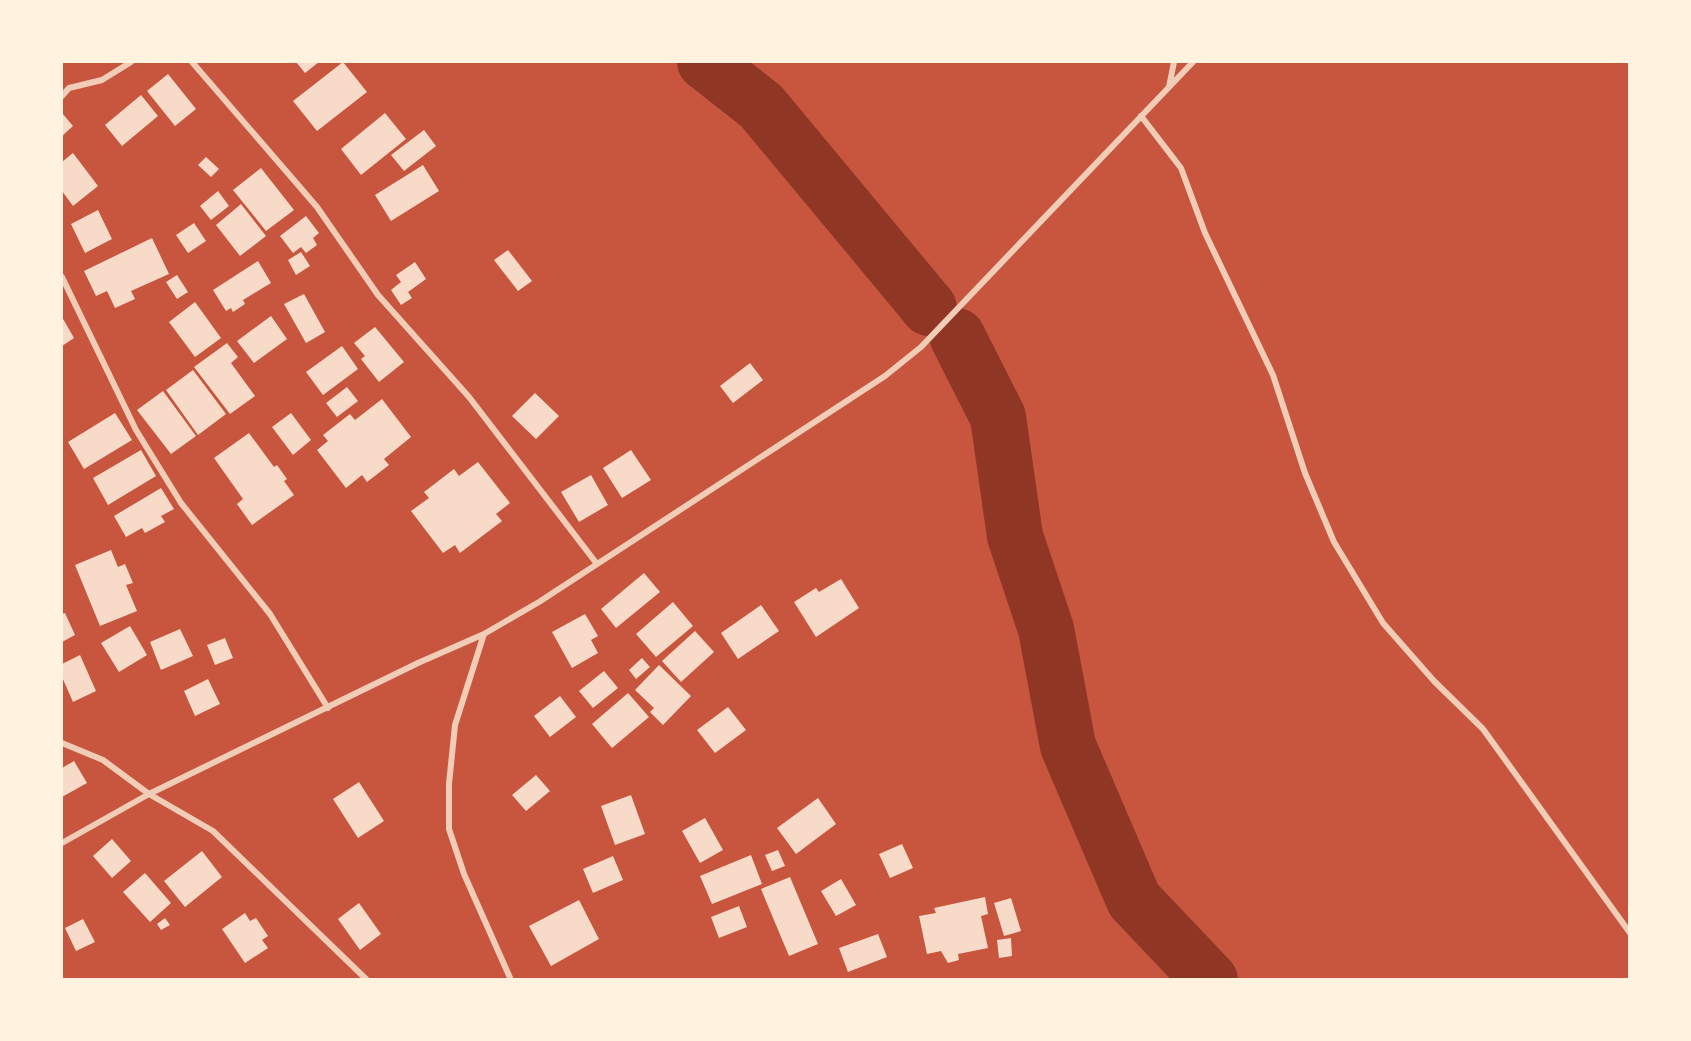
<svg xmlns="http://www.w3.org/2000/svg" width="1691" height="1041" font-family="Lato,sans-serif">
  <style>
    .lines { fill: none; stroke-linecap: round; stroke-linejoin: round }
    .river { stroke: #8f3625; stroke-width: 56 }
    .building { fill: #f7dbc8 }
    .minor { stroke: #f1ccb7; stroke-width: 6 }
  </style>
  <rect width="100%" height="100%" fill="#c8553d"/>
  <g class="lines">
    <path class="river" d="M 705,62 L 761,106 L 929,308
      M 957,336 L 998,417 L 1015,536 L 1046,629 L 1068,746 L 1134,900 L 1210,980"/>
  </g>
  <path class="building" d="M 296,62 L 319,62 L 305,73 Z
    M 343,62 L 367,92 L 317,131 L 293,101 Z
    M 168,74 L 196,109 L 175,126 L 147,91 Z
    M 141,95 L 158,116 L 122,146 L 105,125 Z
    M 62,113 L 73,126 L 62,136 Z
    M 385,113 L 406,139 L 361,175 L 341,149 Z
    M 424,130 L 436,146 L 404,171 L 391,155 Z
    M 73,153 L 98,186 L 73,206 L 62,191 L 62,162 Z
    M 206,157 L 219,169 L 211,177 L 198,165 Z
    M 423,165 L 439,191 L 391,221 L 375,195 Z
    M 261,168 L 294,210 L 266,231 L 233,190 Z
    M 218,191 L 229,206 L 211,220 L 200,206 Z
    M 241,204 L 266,236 L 240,256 L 216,225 Z
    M 98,210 L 112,239 L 85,253 L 71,224 Z
    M 306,216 L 319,233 L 313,238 L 317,245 L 306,253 L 301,247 L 293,253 L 280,236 Z
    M 194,223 L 206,241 L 188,253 L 176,235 Z
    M 152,238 L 169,274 L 131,291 L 135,299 L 115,308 L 107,291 L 96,296 L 84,271 Z
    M 508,250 L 532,281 L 518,291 L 494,260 Z
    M 301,252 L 310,266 L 296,275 L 288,260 Z
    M 258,261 L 271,283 L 243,300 L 245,304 L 233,312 L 231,308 L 226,311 L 213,290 Z
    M 415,262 L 426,279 L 408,292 L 412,298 L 401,305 L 391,290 L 401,282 L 396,275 Z
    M 177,275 L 188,292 L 177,299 L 166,282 Z
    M 304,294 L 325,332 L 306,343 L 284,304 Z
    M 195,302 L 221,338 L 195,357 L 169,322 Z
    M 271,316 L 287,339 L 254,363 L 237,341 Z
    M 62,317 L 74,338 L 62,346 Z
    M 375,327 L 404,362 L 379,382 L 361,359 L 365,356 L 354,343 Z
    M 227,343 L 238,357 L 231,363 L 255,396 L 230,414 L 194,367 Z
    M 342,346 L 358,369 L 323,395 L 306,372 Z
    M 750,363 L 763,380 L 733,403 L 720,386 Z
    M 193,370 L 226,414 L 198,435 L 166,390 Z
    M 347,387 L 358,401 L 337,417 L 326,403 Z
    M 163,391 L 196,436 L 171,454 L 137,410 Z
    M 535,393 L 559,416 L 536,439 L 512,416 Z
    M 382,399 L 411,437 L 384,459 L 389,465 L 367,482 L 362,475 L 346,488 L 317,450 L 328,441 L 323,435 L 350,414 L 355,420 Z
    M 115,413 L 132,440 L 84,469 L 68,442 Z
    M 291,413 L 311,440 L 293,455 L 272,427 Z
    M 249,433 L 274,467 L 277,465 L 287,479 L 284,481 L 294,495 L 252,525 L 237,504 L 243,499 L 214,458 Z
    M 141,450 L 156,476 L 108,505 L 93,478 Z
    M 631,450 L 651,480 L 622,498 L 603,468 Z
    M 478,462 L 510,503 L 496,514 L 502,521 L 460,553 L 455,545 L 443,553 L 411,511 L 429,498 L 424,492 L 454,469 L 459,476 Z
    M 591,475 L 608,505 L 579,522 L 561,492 Z
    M 161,488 L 174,509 L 161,516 L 165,522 L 145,533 L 142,528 L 126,537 L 114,516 Z
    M 111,550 L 118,567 L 125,564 L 133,583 L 126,585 L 137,611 L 100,626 L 75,565 Z
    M 644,573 L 660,592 L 616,628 L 601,609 Z
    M 841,579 L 859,608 L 816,637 L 794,602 L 816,588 L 819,592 Z
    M 673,602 L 693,626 L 656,657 L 636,634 Z
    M 761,605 L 779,631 L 738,659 L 721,633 Z
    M 65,613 L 75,635 L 62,642 L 62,614 Z
    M 585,614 L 598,636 L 591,640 L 598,653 L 572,668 L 552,632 Z
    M 130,626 L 147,655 L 119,672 L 101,643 Z
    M 180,629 L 193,656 L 161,670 L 150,642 Z
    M 695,631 L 714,652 L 681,682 L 662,661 Z
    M 225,638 L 233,658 L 215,665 L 207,645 Z
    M 80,655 L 96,691 L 73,702 L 62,677 L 62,664 Z
    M 642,658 L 650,667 L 636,679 L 629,670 Z
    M 659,665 L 691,696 L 663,725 L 650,712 L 654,708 L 635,690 Z
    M 604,671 L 618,688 L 593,708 L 579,691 Z
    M 208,679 L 220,704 L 195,716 L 184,691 Z
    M 628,693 L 649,717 L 612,748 L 592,724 Z
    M 560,696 L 576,717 L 550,737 L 534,716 Z
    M 728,707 L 746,730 L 715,753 L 697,730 Z
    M 74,761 L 87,783 L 62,797 L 62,768 Z
    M 536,775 L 550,791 L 526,811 L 512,795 Z
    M 359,782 L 384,821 L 358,838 L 333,799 Z
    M 631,795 L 645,834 L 615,845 L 601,806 Z
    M 818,798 L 836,824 L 796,854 L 777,828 Z
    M 705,818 L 723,850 L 700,863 L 682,831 Z
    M 112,839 L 131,861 L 112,878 L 93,856 Z
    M 902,844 L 913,868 L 890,878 L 879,854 Z
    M 778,850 L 785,866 L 772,871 L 765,855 Z
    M 202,851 L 222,877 L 185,907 L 164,881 Z
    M 751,855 L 762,884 L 712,904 L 700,876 Z
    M 613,856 L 623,880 L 593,893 L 583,869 Z
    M 145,873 L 171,903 L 150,922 L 123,892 Z
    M 790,877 L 818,944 L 789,956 L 761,889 Z
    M 841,879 L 856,905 L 836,916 L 821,891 Z
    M 985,897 L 988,914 L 981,916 L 988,948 L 958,954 L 959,960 L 948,963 L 941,951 L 927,954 L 919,916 L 936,913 L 934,908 Z
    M 1011,898 L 1021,931 L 1004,936 L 994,903 Z
    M 579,900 L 599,939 L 551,966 L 529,926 Z
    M 359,903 L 381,934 L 360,950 L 338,919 Z
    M 739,906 L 747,927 L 719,938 L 711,917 Z
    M 245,913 L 250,921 L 256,918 L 268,936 L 262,940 L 268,948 L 245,963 L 222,929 Z
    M 165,918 L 170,925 L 161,930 L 157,924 Z
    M 83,919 L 95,942 L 76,951 L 65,928 Z
    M 878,934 L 887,957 L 848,972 L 839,948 Z
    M 1011,938 L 1012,956 L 999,958 L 997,940 Z"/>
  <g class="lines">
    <path class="minor" d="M 192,62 L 317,207 L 378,295 L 469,397 L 597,564
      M 1169,87 L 1174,62
      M 62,96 L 69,88 L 102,80 L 131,62
      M 1141,116 L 1181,168 L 1205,233 L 1273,375 L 1305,473 L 1334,542 L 1383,623 L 1434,681 L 1483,729 L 1630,933
      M 62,277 L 136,430 L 181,503 L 270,614 L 328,708
      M 484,634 L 455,725 L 449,784 L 449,829 L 464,874 L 511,980
      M 62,743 L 103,760 L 149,794 L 213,831 L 367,980
      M 62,843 L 149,794 L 418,663 L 484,634 L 539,602 L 885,376 L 921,347 L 1193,62"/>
  </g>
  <rect width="1691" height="1041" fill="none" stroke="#fff3e0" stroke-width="126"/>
</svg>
